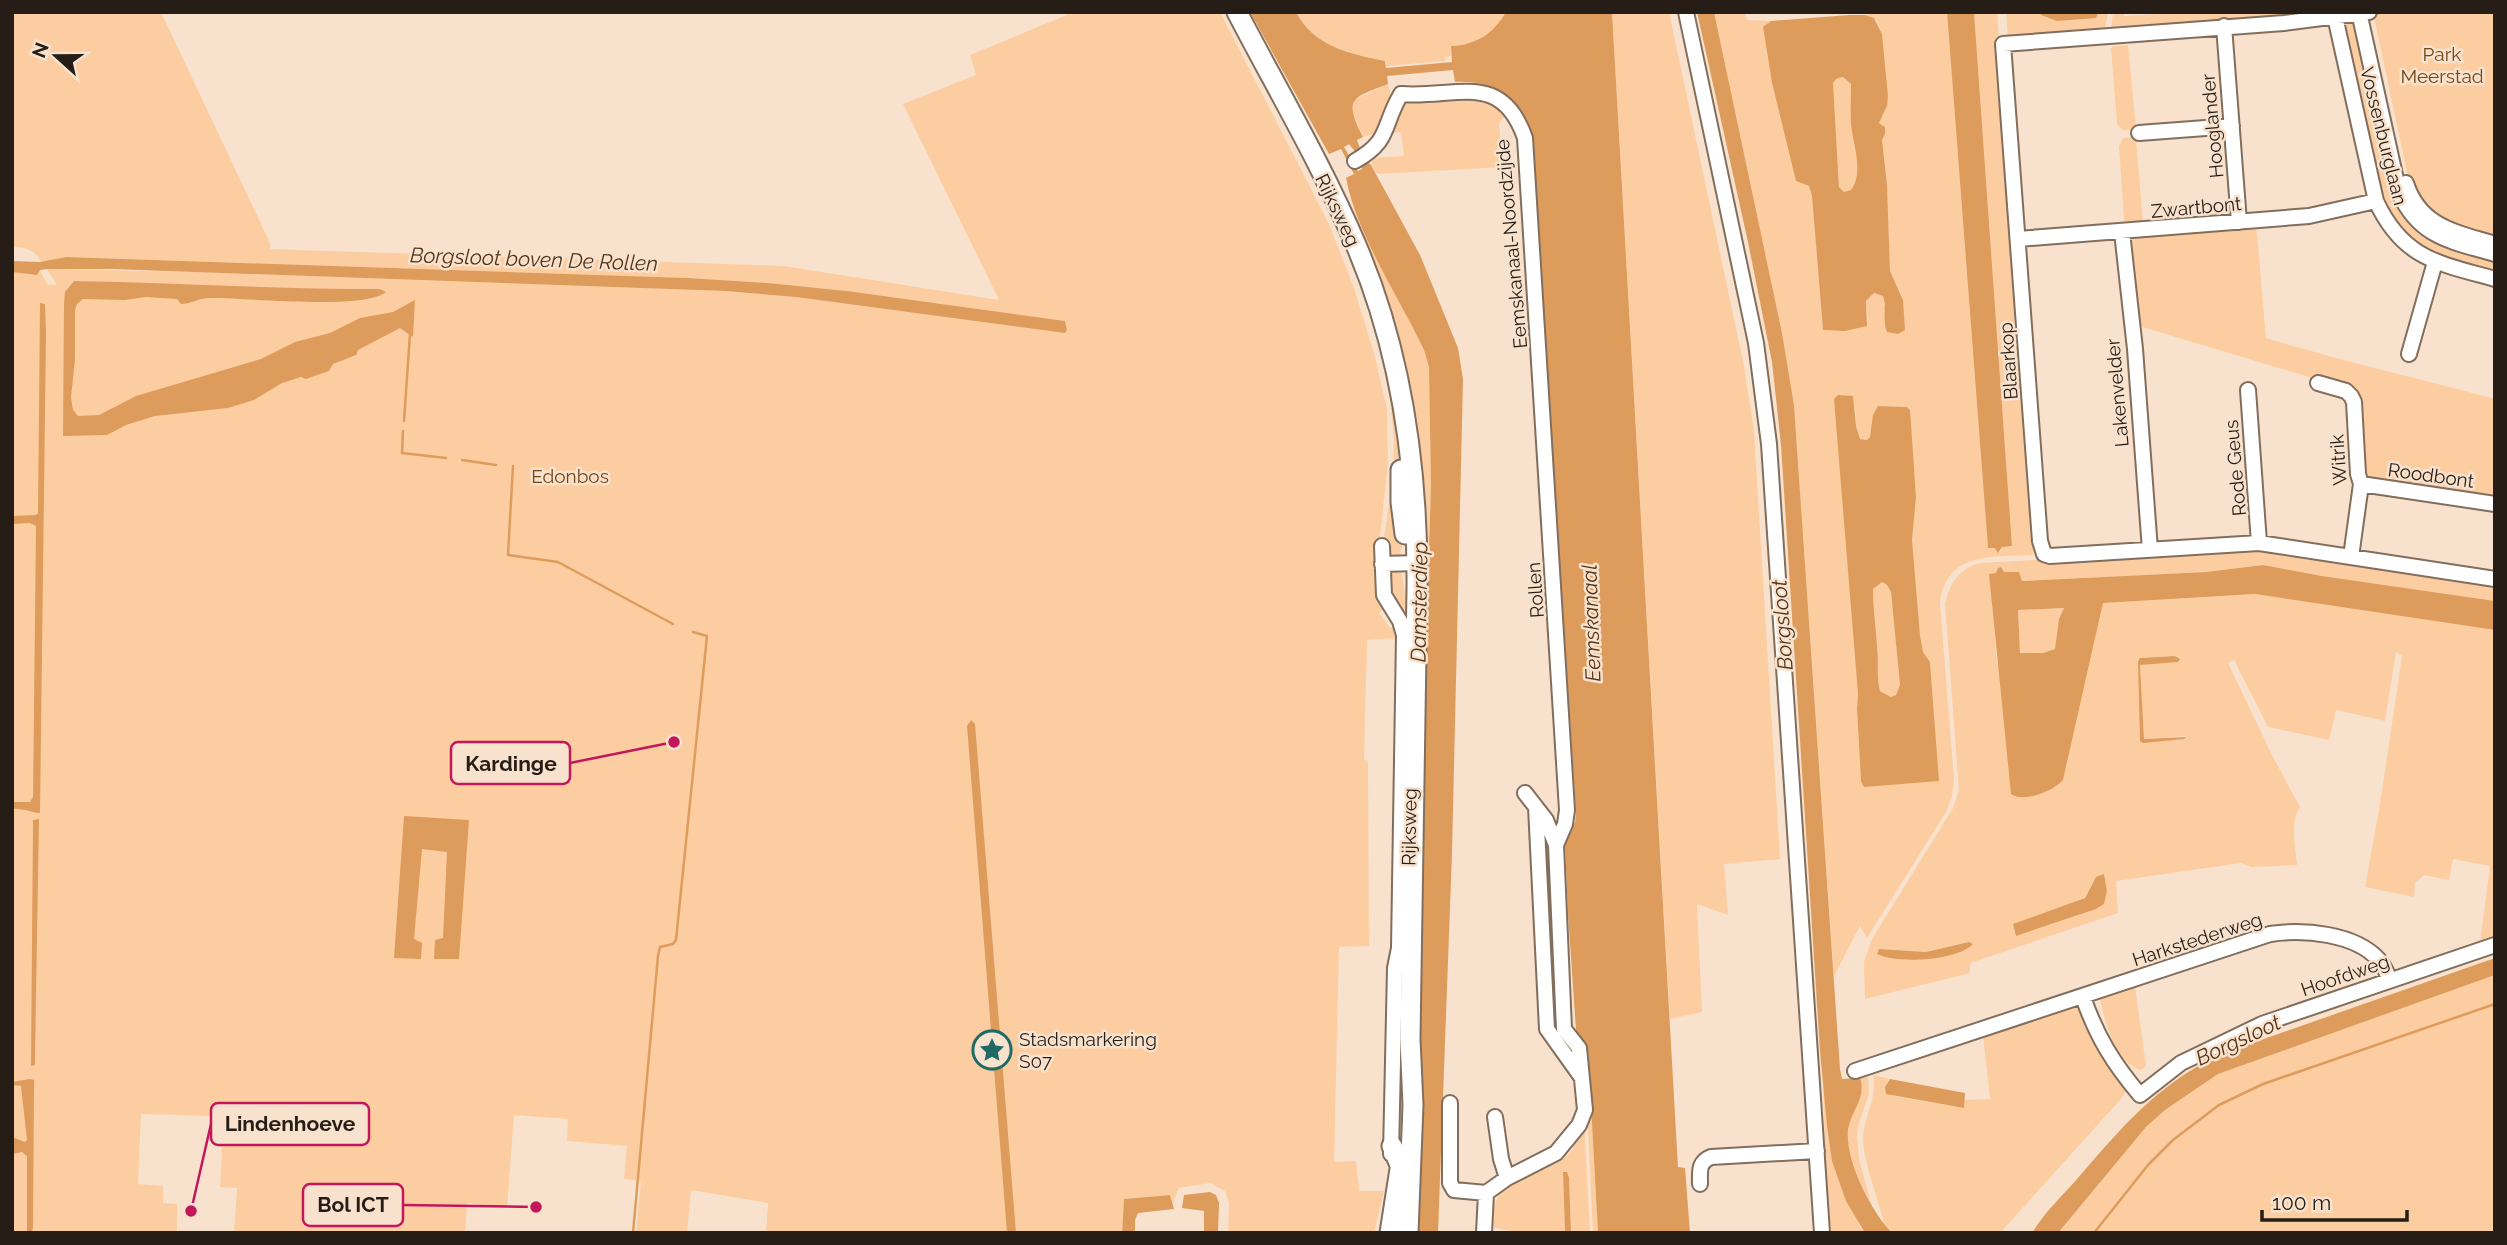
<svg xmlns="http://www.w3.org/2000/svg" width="2507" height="1245" font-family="Raleway,sans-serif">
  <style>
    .green { fill: #fdcda2; fill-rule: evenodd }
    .water { fill: #de9c5c; fill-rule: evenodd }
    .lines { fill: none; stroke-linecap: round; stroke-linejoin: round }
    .stream { stroke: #de9c5c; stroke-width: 2.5 }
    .minor-casing { stroke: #826e5c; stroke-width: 18 }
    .major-casing { stroke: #826e5c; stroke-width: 23 }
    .minor { stroke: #fff; stroke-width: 14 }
    .major { stroke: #fff; stroke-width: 19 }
    .labels { text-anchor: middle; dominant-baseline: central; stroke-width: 5; stroke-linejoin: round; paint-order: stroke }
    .park-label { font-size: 19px; fill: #734718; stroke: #f9e2cd }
    .street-label { font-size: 19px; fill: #261d16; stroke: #f9e2cd }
    .poi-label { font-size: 19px; fill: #261d16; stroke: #f9e2cd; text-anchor: start }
    .water-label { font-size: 21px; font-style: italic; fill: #52361b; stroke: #f9e2cd }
    .leader { fill: none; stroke: #c2185b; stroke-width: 2.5 }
    .callout-dot { fill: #c2185b; stroke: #f9e2cd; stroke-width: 2.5 }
    .callout { fill: #f9e2cd; stroke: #c2185b; stroke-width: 2.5 }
    .callout-label { font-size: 21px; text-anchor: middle; font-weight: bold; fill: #261d16 }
  </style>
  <rect width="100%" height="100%" fill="#f9e2cd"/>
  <path class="green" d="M 12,12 L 161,12 L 270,243 L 270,249 L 784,266 L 999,300 L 903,104 L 976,75 L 970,55 L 1074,12 L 1220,12 L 1329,224 L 1354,288 L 1374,353 L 1387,409 L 1388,463 L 1380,537 L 1378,591 L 1385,608 L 1379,613 L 1390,628 L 1397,624 L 1401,638 L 1367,640 L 1364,759 L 1368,761 L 1369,946 L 1339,947 L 1334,1162 L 1356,1161 L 1359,1191 L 1384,1191 L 1374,1233 L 1228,1233 L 1229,1203 L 1225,1191 L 1210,1183 L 1179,1188 L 1173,1203 L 1170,1195 L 1124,1199 L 1122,1233 L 766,1233 L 768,1203 L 691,1190 L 687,1233 L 636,1233 L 641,1181 L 624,1179 L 627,1146 L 567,1141 L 568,1119 L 514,1115 L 507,1208 L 467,1203 L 465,1233 L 234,1233 L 237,1188 L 220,1187 L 222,1149 L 214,1130 L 219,1116 L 141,1114 L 138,1184 L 163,1186 L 163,1203 L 177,1204 L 177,1233 L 12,1233 L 12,272 L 37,275 L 40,270 L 47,284 L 57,285 L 47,269 L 196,272 L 725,291 L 796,297 L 1064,333 L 1067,330 L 1065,321 L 847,291 L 768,283 L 688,278 L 66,257 L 41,262 C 35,249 25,248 12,246 Z
    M 1296,12 L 1506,12 C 1493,34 1476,45 1451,46 L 1451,56 L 1445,57 L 1445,61 L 1386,66 L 1386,61 C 1351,54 1314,47 1296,12 Z
    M 1612,12 L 1669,12 L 1744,366 L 1754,431 L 1780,859 L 1724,864 L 1728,915 L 1697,904 L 1702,1012 L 1670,1019 Z
    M 1714,12 L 1745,12 L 1747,20 L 1771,21 L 1763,28 L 1772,83 L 1796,180 L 1809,186 L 1812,196 L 1823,330 L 1868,322 L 1866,301 L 1874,293 L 1883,296 L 1885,300 L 1883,306 L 1903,299 L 1890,271 L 1887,184 L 1882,140 L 1885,134 L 1885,127 L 1879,123 L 1887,106 L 1882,34 L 1877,21 L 1865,15 L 1880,12 L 1947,12 L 1988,548 L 1995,548 L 2000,553 L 2002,547 L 2012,546 L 1974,12 L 1997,12 L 2037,550 L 2031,555 C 1991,557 1946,552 1940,603 L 1954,780 L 1952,796 L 1946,812 L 1867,938 L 1860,926 L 1834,976 L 1794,405 L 1782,333 ZM 1855,401 L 1856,426 L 1860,439 L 1867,440 C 1875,433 1876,417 1881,406 L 1907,407 L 1916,497 L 1912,540 L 1920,635 L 1923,652 L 1930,662 L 1935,728 L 1861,781 L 1857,709 L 1858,694 L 1848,566 Z
    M 2006,12 L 2040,12 L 2041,15 L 2096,18 L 2098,12 L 2108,12 L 2105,30 L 2008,40 Z
    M 2113,12 L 2123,12 L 2124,16 L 2192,12 L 2324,12 L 2113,32 L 2111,28 Z
    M 2373,12 L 2495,12 L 2495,240 L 2430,216 L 2408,177 Z
    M 2350,22 L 2356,24 L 2396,194 L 2495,258 L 2495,276 L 2417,249 L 2384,212 L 2343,27 Z
    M 2128,45 L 2136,127 L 2124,131 L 2117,124 L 2111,48 L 2114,46 Z
    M 1843,77 L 1851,84 C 1851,97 1850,111 1851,124 C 1853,144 1864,173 1851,190 L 1844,192 L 1839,187 L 1833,83 L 1836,79 Z
    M 1388,84 L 1392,99 L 1379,132 L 1363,137 L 1352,112 L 1354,100 Z
    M 1481,95 L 1509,112 L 1499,123 L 1503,167 L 1377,174 L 1371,165 L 1373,158 L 1404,156 L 1401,132 L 1391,133 L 1390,129 L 1406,99 Z
    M 2135,137 L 2136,139 L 2143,224 L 2126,224 L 2124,220 L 2119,146 L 2123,138 Z
    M 1350,196 L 1376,255 L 1424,350 L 1429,367 L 1431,485 L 1425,676 L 1422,547 L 1367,252 Z
    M 2251,225 L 2256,228 L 2257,234 L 2266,338 C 2342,361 2418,378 2495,399 L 2495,501 L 2366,481 L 2361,475 L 2358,405 L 2319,380 L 2139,326 L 2128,237 Z
    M 1381,353 L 1385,356 L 1398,431 L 1398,485 L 1403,543 L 1400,553 L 1395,557 L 1384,559 L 1384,537 L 1393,478 L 1394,439 L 1390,399 Z
    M 2245,548 L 2495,584 L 2495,601 L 2322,576 L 2263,565 L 2206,572 L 2021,581 L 2019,572 L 1990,574 L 1997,664 L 2063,780 L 2103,603 L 2255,594 L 2495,630 L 2495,937 L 2480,943 L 2490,866 L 2453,859 L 2449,880 L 2424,875 L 2415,883 L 2414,897 L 2365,887 L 2380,804 L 2402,656 L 2396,652 L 2385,721 L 2336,710 L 2329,740 L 2268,727 L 2234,660 L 2228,663 L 2271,753 L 2300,807 C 2289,822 2296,848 2297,865 L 2251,867 L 2241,863 L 2116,881 L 2118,913 L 1970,963 L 1970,973 L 1865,999 L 1864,961 L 1872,939 L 1953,808 L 1959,790 L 1945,604 C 1950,583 1958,569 1980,563 ZM 2175,656 L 2180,657 L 2140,665 L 2144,739 L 2186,736 L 2184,739 L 2140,741 L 2140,658 ZM 2104,874 L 2107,891 L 2104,904 L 2096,909 L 2017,936 L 2085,897 L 2094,880 ZM 1969,942 L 1919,960 L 1879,949 L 1926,952 Z
    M 1396,569 L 1402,574 L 1409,626 L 1391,600 L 1387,574 Z
    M 1882,582 L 1887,585 L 1891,592 L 1900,685 L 1896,695 L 1891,697 L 1880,691 C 1876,676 1879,661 1877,646 C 1876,627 1873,608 1873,589 Z
    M 2064,608 L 2055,649 L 2043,653 L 2022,655 L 2020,653 L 2018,610 Z
    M 2495,975 L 2495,1233 L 2058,1233 L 2146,1127 L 2165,1110 L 2218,1074 Z
    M 2135,986 L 2146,1066 L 2141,1070 C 2117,1065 2103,1019 2100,997 Z
    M 2072,1005 L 2082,1008 L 2127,1089 L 2121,1099 L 2000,1233 L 1892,1233 L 1885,1226 C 1879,1202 1864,1163 1863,1140 C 1863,1117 1878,1098 1873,1075 L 1890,1079 L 1887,1081 L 1894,1096 L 1964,1108 L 1964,1100 L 1990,1099 L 1983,1035 Z
    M 1586,1046 L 1588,1050 L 1598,1233 L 1593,1233 L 1587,1109 Z
    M 1823,1073 L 1827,1126 L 1860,1227 L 1865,1233 L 1831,1233 L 1825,1152 Z
    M 1868,1076 L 1869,1094 L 1858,1126 L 1857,1137 L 1859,1159 L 1872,1207 C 1861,1185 1846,1155 1848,1129 C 1850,1111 1867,1097 1860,1078 Z
    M 1584,1120 L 1590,1233 L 1571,1233 L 1569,1178 L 1563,1174 L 1565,1233 L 1517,1233 L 1493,1227 L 1494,1206 L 1500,1192 L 1509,1186 L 1532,1175 L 1558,1156 L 1563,1159 L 1574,1149 L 1570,1144 Z"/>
  <path class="water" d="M 1250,12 L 1296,12 C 1314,47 1351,54 1385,61 L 1386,68 L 1452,62 L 1451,46 C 1476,45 1493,34 1506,12 L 1612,12 L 1678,1167 L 1685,1168 L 1690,1233 L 1598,1233 L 1588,1050 L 1576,1030 L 1568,914 L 1565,843 L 1575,822 L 1576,814 L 1533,143 C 1528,102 1495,79 1455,82 L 1453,70 L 1387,76 L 1388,84 C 1352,98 1343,98 1363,137 L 1357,140 L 1362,154 L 1359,156 L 1349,144 L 1344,147 L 1358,171 L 1362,169 L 1361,160 L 1364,159 L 1371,165 L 1420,255 L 1458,348 L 1463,379 L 1452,853 L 1438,1233 L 1415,1233 L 1425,676 L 1431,485 L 1429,367 L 1424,350 C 1399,297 1357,235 1346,178 L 1354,174 L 1341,149 L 1329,154 Z
    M 1697,12 L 1714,12 L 1782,333 L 1794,405 L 1840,1069 L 1842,1079 L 1860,1078 C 1867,1097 1851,1111 1848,1129 C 1845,1161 1871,1211 1892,1233 L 1865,1233 L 1846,1201 L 1832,1161 L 1827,1126 L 1820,1051 L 1781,445 L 1772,362 L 1748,242 Z
    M 1947,12 L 1974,12 L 2012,546 L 2002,547 L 1998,553 L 1995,548 L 1988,548 Z
    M 2040,12 L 2098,12 L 2098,13 L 2096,18 L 2057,21 L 2041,15 Z
    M 1849,15 L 1865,15 L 1874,18 L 1882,34 L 1888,96 L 1887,106 L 1879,123 L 1885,127 L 1885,134 L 1882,140 L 1887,184 L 1890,271 L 1903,300 L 1905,330 L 1898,334 L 1887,332 C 1882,320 1887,306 1883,296 L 1874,293 L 1866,301 L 1867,326 L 1845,331 L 1823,330 L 1812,196 L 1809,186 L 1796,181 L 1772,83 L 1763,27 L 1771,21 ZM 1843,77 L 1851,84 C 1851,97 1850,111 1851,124 C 1853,144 1864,173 1851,190 L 1844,192 L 1839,187 L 1833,83 L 1836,79 Z
    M 66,257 L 688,278 L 768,283 L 847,291 L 1065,321 L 1067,330 L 1065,333 L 796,297 L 725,291 L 111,269 L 47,269 L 40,270 L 37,275 L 12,272 L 12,261 L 40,262 Z
    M 74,281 C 176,283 278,289 380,289 L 386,292 C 364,311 241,297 208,298 C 198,299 190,304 181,304 L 177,299 L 146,297 L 125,300 L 83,299 L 77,304 L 75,310 L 75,360 L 71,397 L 73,410 L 78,416 L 99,415 L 136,396 L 261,359 L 295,342 L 330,333 L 360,318 L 393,312 L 415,300 L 413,337 L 400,328 L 358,350 L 356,355 L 333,364 L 329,371 L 306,379 L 301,377 L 282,383 L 254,400 L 228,408 L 155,416 L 126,425 L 107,435 L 63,436 L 64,304 L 65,292 Z
    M 40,303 L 45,304 L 46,333 L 40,813 C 31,813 24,808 12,809 L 12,802 L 30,802 L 33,797 L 36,526 L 30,523 L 12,524 L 12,516 L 36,515 L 38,513 Z
    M 1838,395 L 1853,396 L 1856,426 L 1860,439 L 1867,440 L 1870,437 L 1873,415 L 1878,406 L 1907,407 L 1910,410 L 1916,497 L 1912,540 L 1920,635 L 1923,652 L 1930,662 L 1939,781 L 1864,787 L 1861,781 L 1857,709 L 1858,694 L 1834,399 ZM 1882,582 L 1887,585 L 1891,592 L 1900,685 L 1896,695 L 1891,697 L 1880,691 C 1876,676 1879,661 1877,646 C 1876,627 1873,609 1873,589 Z
    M 2263,565 L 2322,576 L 2495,601 L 2495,630 L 2255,594 L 2103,603 L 2063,780 C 2053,791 2025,803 2011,794 L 1989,574 L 1996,573 L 1998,568 L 2001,567 L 2004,572 L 2019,572 L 2022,581 L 2206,572 ZM 2064,608 L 2059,619 L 2055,649 L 2043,653 L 2020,653 L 2018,610 Z
    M 2175,656 L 2180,659 L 2178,662 L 2140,665 L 2144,739 L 2186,737 L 2184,739 L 2143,743 L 2140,741 L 2138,661 L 2140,658 Z
    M 971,720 L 975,724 L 1016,1233 L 1007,1233 L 967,726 Z
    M 404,816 L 469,820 L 459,959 L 434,959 L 435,940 L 443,938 L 447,852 L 422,849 L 414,939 L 422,943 L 421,959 L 394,958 Z
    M 39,819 L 35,1056 L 35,1065 L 31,1066 L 33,820 Z
    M 2104,874 L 2107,891 L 2104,904 L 2096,909 L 2016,936 L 2013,924 L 2085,898 L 2096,877 Z
    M 1969,942 L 1973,944 C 1957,961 1897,964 1877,954 L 1879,949 L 1926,952 Z
    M 2495,958 L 2495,975 L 2218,1074 L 2165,1110 L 2146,1127 L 2058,1233 L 2032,1233 C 2044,1213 2062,1196 2077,1179 C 2122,1127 2155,1087 2218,1055 Z
    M 30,1079 L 34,1080 L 34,1086 L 33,1226 L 32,1233 L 27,1233 L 27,1156 L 22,1152 L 12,1154 L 12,1137 L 25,1142 L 27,1140 L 21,1086 L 12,1085 L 12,1082 Z
    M 1890,1079 L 1965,1093 L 1964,1108 L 1886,1094 L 1885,1087 Z
    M 1563,1172 L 1567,1172 L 1569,1178 L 1571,1233 L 1565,1233 Z
    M 1210,1192 L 1216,1195 L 1219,1203 L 1218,1233 L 1204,1233 L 1204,1211 L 1182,1208 L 1184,1195 Z
    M 1170,1195 L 1174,1209 L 1138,1213 L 1135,1220 L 1135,1233 L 1122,1233 L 1124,1199 Z"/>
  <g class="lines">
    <path class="stream" d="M 404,421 L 410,334
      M 403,431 L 402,453 L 446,458
      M 462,460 L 496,465
      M 513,466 L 508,555 L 558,562 L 673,624
      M 633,1233 L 658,956 L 660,947 L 673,944 L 676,940 L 707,636 L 693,632
      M 2094,1233 L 2148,1165 L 2173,1140 L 2219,1105 L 2263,1084 L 2495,1004"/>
    <g class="minor-casing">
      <path id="minor" d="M 1686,12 L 1756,343 L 1769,444 L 1822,1233
        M 2334,12 L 2376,201 C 2403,259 2438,263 2495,279
        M 2359,12 L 2399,193 C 2420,238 2451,241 2495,254
        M 2369,12 L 2284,23 L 2003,44 L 2040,541 L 2044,554 L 2050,556 L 2259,543 L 2495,579
        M 2224,26 L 2239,222
        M 2139,133 L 2232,126
        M 1355,161 C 1391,141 1382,126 1401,94 C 1455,99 1501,69 1525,138 L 1567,810 L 1565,824 L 1556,845 L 1564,1029 L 1579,1048 L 1585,1110 L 1579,1125 L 1556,1153 L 1507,1178 L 1486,1193 L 1484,1233
        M 2406,183 C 2420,227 2456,232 2495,244
        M 2122,232 L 2135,349 L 2150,550
        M 2018,239 L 2309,216 L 2376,201
        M 2409,354 L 2435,262
        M 2318,383 L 2346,391 L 2351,396 L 2354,402 L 2358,474 L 2361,484 L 2351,557
        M 2248,390 L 2259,543
        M 2361,484 L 2495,504
        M 1382,546 L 1384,595 L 1400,621 L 1404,635 L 1399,948 L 1395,968 L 1391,1154
        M 1382,564 L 1417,563
        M 1525,793 L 1546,820 L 1556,845
        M 1536,807 L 1547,1029 L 1582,1078
        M 2083,997 C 2097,1037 2113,1063 2140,1095 L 2181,1063 L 2262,1024 L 2495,945
        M 1855,1071 L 2270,934 C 2303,929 2355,933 2379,960 C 2384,966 2387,973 2390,980
        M 1450,1103 L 1450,1183 L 1454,1190 L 1486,1193
        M 1495,1117 L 1501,1159 L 1507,1178
        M 1700,1184 C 1700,1172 1698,1162 1711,1157 L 1817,1151"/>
    </g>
    <g class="major-casing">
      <path id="major" d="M 1237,12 C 1277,89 1322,165 1356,245 C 1402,352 1418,473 1417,588 L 1410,1039 L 1413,1105 L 1408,1233
        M 1401,470 L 1401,502 L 1405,534
        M 1392,1146 L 1400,1165
        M 1390,1233 L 1400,1169"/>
    </g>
    <use href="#minor" class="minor"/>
    <use href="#major" class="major"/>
  </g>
  <defs>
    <g id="sight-ring" transform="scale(2.0125)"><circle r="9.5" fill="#f9e2cd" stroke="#1f6a64" stroke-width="1.5"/><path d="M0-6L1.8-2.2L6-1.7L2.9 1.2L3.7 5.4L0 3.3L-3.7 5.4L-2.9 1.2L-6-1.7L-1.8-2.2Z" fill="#1f6a64"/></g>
  </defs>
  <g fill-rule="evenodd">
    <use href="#sight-ring" x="992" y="1050"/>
  </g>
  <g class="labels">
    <g class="park-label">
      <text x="2442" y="54">Park<tspan x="2442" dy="22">Meerstad</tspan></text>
      <text x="570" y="476">Edonbos</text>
    </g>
    <g class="street-label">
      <text transform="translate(2212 126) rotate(-95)">Hooglander</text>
      <text transform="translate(2384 136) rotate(76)">Vossenburglaan</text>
      <text transform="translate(2196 207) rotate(-5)">Zwartbont</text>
      <text transform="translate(1338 210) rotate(64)">Rijksweg</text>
      <text transform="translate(1511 244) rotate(-95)">Eemskanaal-Noordzijde</text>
      <text transform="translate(2008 361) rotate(-94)">Blaarkop</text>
      <text transform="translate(2117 393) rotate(-95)">Lakenvelder</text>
      <text transform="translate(2338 460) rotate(-94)">Witrik</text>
      <text transform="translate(2235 468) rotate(-95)">Rode Geus</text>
      <text transform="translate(2431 475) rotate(8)">Roodbont</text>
      <text transform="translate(1535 590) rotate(-94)">Rollen</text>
      <text transform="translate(1409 827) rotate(-89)">Rijksweg</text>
      <text transform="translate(2197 939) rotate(-18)">Harkstederweg</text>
      <text transform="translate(2345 975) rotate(-19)">Hoofdweg</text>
    </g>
    <g class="poi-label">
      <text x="1019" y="1039">Stadsmarkering<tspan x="1019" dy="22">S07</tspan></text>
    </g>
    <g class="water-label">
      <text transform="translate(534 259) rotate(2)">Borgsloot boven De Rollen</text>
      <text transform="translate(1419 602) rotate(-89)">Damsterdiep</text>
      <text transform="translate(1591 623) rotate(-92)">Eemskanaal</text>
      <text transform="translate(1782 625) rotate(-94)">Borgsloot</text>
      <text transform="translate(2238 1040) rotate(-25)">Borgsloot</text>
    </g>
  </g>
  <path class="leader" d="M674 742L570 763M191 1211L211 1124M536 1207L403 1205"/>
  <g class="callout-dot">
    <circle cx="674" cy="742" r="7"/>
    <circle cx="191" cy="1211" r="7"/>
    <circle cx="536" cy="1207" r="7"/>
  </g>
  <g class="callout">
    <rect x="451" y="742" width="119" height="42" rx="7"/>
    <rect x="211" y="1103" width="158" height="42" rx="7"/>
    <rect x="303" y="1184" width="100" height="42" rx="7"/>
  </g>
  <g class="callout-label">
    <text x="511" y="771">Kardinge</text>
    <text x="290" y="1131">Lindenhoeve</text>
    <text x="353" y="1212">Bol ICT</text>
  </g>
  <rect width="2507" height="1245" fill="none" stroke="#261d16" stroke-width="28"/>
  <g transform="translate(56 56) rotate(291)" stroke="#f9e2cd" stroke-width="5" paint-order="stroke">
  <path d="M0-5L12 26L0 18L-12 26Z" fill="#261d16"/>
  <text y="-10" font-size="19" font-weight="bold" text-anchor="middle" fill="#261d16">N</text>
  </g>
  <path d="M2262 1210v10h145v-10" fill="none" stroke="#261d16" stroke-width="3.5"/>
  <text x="2272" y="1210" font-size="21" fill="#261d16" stroke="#f9e2cd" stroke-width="5" paint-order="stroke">100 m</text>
</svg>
